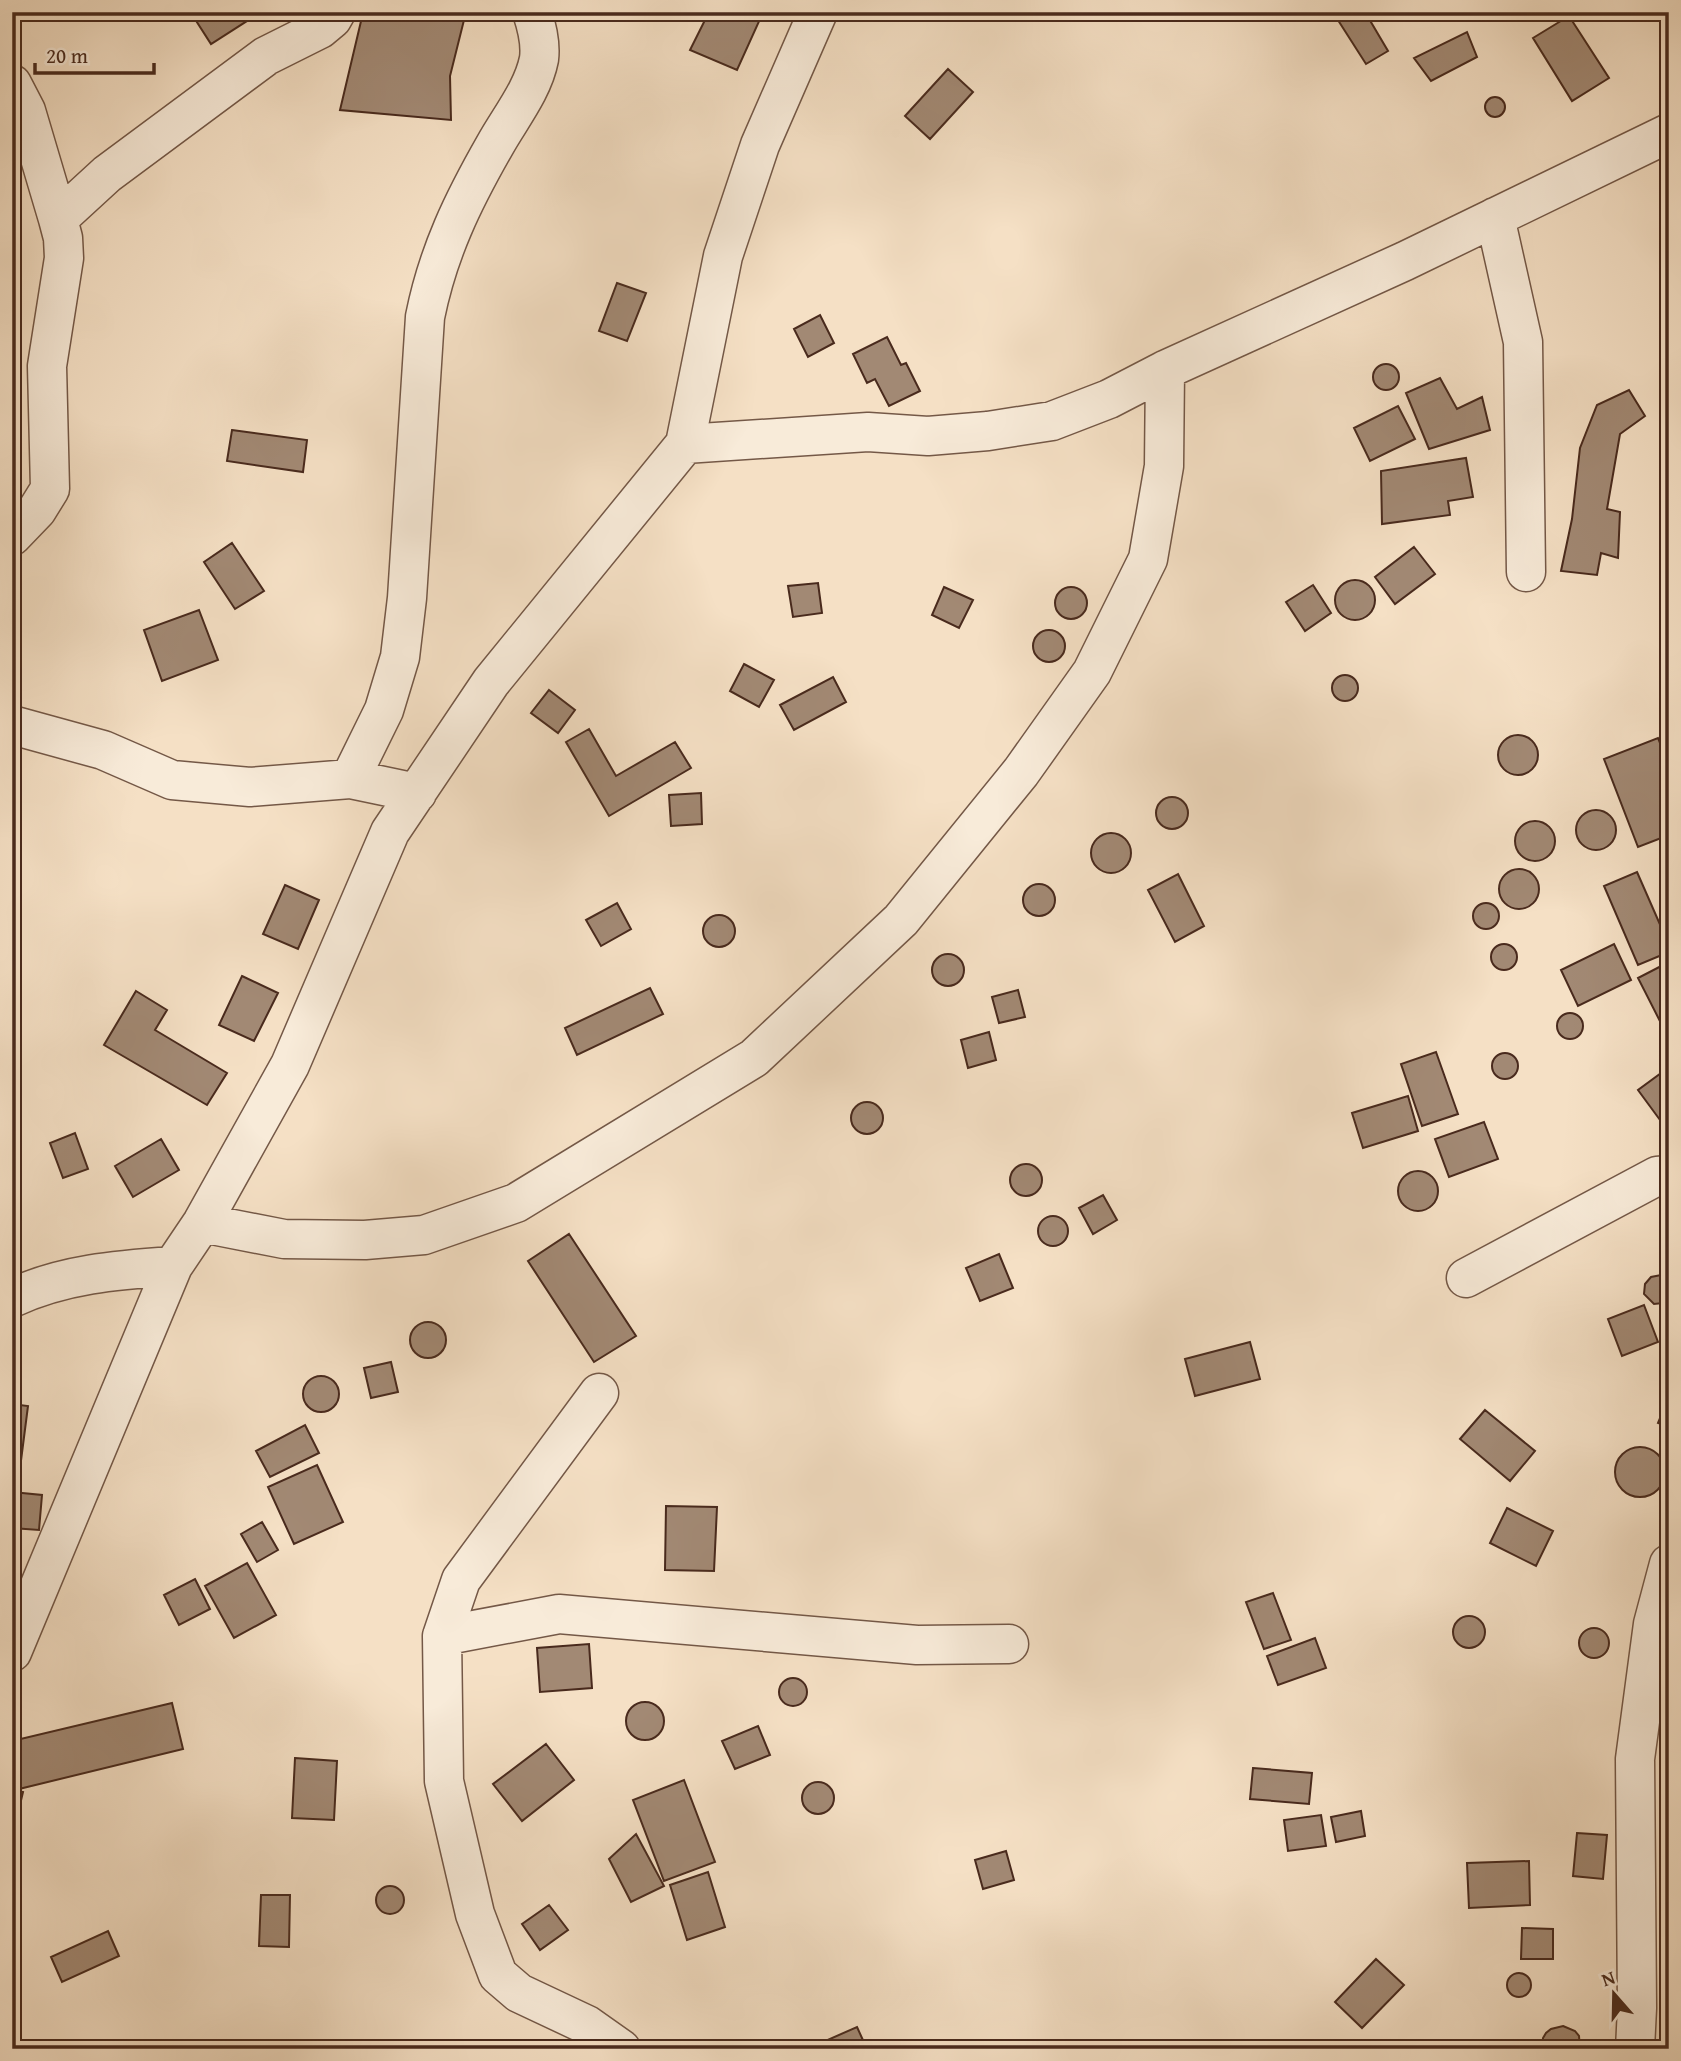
<svg xmlns="http://www.w3.org/2000/svg" width="1681" height="2061" font-family="'Gentium Book Plus',serif">
  <style>
    .building { fill: #a28974; stroke: #492a1d; stroke-width: 2 }
    .lines { fill: none; stroke-linecap: round; stroke-linejoin: round }
    .minor-casing { stroke: #745847; stroke-width: 41 }
    .minor { stroke: #f8ebd9; stroke-width: 38 }
  </style>
  <rect width="100%" height="100%" fill="#f5e0c5"/>
  <filter id="stains"><feTurbulence type="fractalNoise" baseFrequency=".00286" numOctaves="4"/><feColorMatrix values="0 0 0 0 .2 0 0 0 0 .09 0 0 0 0 .02 0 0 0 .5 -.17"/></filter>
  <radialGradient id="worn" r=".72"><stop offset=".6" stop-color="#630" stop-opacity="0"/><stop offset="1" stop-color="#630" stop-opacity=".3"/></radialGradient>
  <path class="building" d="M 198,12 L 261,12 L 211,44 L 193,16 Z
    M 409,12 L 466,12 L 450,76 L 451,120 L 340,110 L 362,17 L 407,15 Z
    M 709,12 L 753,12 L 761,17 L 737,70 L 690,50 Z
    M 1343,12 L 1365,12 L 1388,51 L 1366,64 L 1336,17 Z
    M 1597,12 L 1616,12 L 1606,17 Z
    M 1569,16 L 1609,78 L 1572,101 L 1533,38 Z
    M 1467,32 L 1477,57 L 1431,81 L 1414,58 Z
    M 948,69 L 973,92 L 930,139 L 905,116 Z
    M1485 107a10 10 0 1 1 20 0a10 10 0 1 1-20 0Z
    M 617,283 L 646,293 L 627,341 L 599,331 Z
    M 820,315 L 834,343 L 808,357 L 794,329 Z
    M 887,337 L 901,365 L 906,363 L 920,391 L 889,406 L 875,379 L 867,383 L 853,354 Z
    M1373 377a13 13 0 1 1 26 0a13 13 0 1 1-26 0Z
    M 1440,378 L 1457,409 L 1482,397 L 1490,430 L 1429,449 L 1406,393 Z
    M 1629,390 L 1645,416 L 1620,434 L 1607,509 L 1620,512 L 1618,558 L 1601,553 L 1597,575 L 1561,571 L 1572,519 L 1580,448 L 1597,405 Z
    M 1398,406 L 1415,439 L 1370,461 L 1354,428 Z
    M 232,430 L 307,440 L 303,472 L 227,461 Z
    M 1466,458 L 1473,497 L 1448,501 L 1450,515 L 1382,524 L 1381,471 Z
    M 232,543 L 264,591 L 235,609 L 204,562 Z
    M 1414,547 L 1435,574 L 1395,604 L 1375,577 Z
    M1335 600a20 20 0 1 1 40 0a20 20 0 1 1-40 0Z
    M 818,583 L 822,613 L 793,617 L 788,586 Z
    M 1313,585 L 1331,613 L 1305,631 L 1286,602 Z
    M 944,587 L 973,600 L 959,628 L 932,615 Z
    M1055 603a16 16 0 1 1 32 0a16 16 0 1 1-32 0Z
    M 199,610 L 218,660 L 162,681 L 144,630 Z
    M1033 646a16 16 0 1 1 32 0a16 16 0 1 1-32 0Z
    M 744,664 L 774,680 L 759,707 L 730,691 Z
    M1332 688a13 13 0 1 1 26 0a13 13 0 1 1-26 0Z
    M 833,677 L 846,702 L 794,730 L 780,705 Z
    M 549,690 L 575,710 L 558,733 L 531,713 Z
    M 589,729 L 616,776 L 675,742 L 691,768 L 609,816 L 566,742 Z
    M1498 755a20 20 0 1 1 40 0a20 20 0 1 1-40 0Z
    M 1658,738 L 1669,766 L 1669,835 L 1638,847 L 1604,759 Z
    M 701,793 L 702,824 L 671,826 L 669,795 Z
    M1156 813a16 16 0 1 1 32 0a16 16 0 1 1-32 0Z
    M1576 830a20 20 0 1 1 40 0a20 20 0 1 1-40 0Z
    M1515 841a20 20 0 1 1 40 0a20 20 0 1 1-40 0Z
    M1091 853a20 20 0 1 1 40 0a20 20 0 1 1-40 0Z
    M1499 889a20 20 0 1 1 40 0a20 20 0 1 1-40 0Z
    M 1637,872 L 1669,945 L 1669,952 L 1638,965 L 1604,886 Z
    M 1178,874 L 1204,926 L 1175,942 L 1148,890 Z
    M1023 900a16 16 0 1 1 32 0a16 16 0 1 1-32 0Z
    M 285,885 L 319,900 L 298,949 L 263,934 Z
    M 617,903 L 631,929 L 601,946 L 586,920 Z
    M1473 916a13 13 0 1 1 26 0a13 13 0 1 1-26 0Z
    M703 931a16 16 0 1 1 32 0a16 16 0 1 1-32 0Z
    M1491 957a13 13 0 1 1 26 0a13 13 0 1 1-26 0Z
    M 1614,944 L 1631,980 L 1578,1006 L 1561,970 Z
    M932 970a16 16 0 1 1 32 0a16 16 0 1 1-32 0Z
    M 1669,962 L 1669,1031 L 1666,1033 L 1638,978 Z
    M 242,976 L 278,993 L 254,1041 L 219,1025 Z
    M 650,988 L 663,1014 L 577,1055 L 565,1028 Z
    M 1018,990 L 1025,1017 L 999,1023 L 992,997 Z
    M 136,991 L 167,1010 L 155,1030 L 227,1073 L 207,1105 L 104,1045 Z
    M1557 1026a13 13 0 1 1 26 0a13 13 0 1 1-26 0Z
    M 989,1032 L 996,1060 L 968,1068 L 961,1040 Z
    M 1436,1052 L 1458,1114 L 1422,1126 L 1401,1064 Z
    M1492 1066a13 13 0 1 1 26 0a13 13 0 1 1-26 0Z
    M 1668,1068 L 1669,1114 L 1660,1120 L 1638,1090 Z
    M 1408,1096 L 1418,1131 L 1363,1148 L 1352,1113 Z
    M851 1118a16 16 0 1 1 32 0a16 16 0 1 1-32 0Z
    M 1484,1122 L 1498,1159 L 1449,1177 L 1435,1139 Z
    M 75,1133 L 88,1169 L 63,1178 L 50,1143 Z
    M 161,1139 L 179,1170 L 133,1197 L 115,1166 Z
    M1010 1180a16 16 0 1 1 32 0a16 16 0 1 1-32 0Z
    M1398 1191a20 20 0 1 1 40 0a20 20 0 1 1-40 0Z
    M 1103,1195 L 1117,1220 L 1093,1234 L 1079,1208 Z
    M1038 1231a15 15 0 1 1 30 0a15 15 0 1 1-30 0Z
    M 569,1234 L 636,1336 L 594,1362 L 528,1261 Z
    M 999,1254 L 1013,1288 L 980,1301 L 966,1268 Z
    M 1661,1275 L 1669,1279 L 1669,1300 L 1663,1303 L 1654,1304 L 1644,1294 L 1645,1284 L 1651,1277 Z
    M 1644,1305 L 1658,1342 L 1622,1356 L 1608,1319 Z
    M410 1340a18 18 0 1 1 36 0a18 18 0 1 1-36 0Z
    M 1250,1342 L 1260,1379 L 1195,1396 L 1185,1359 Z
    M 391,1362 L 398,1392 L 371,1398 L 364,1368 Z
    M303 1394a18 18 0 1 1 36 0a18 18 0 1 1-36 0Z
    M 1669,1397 L 1669,1427 L 1658,1423 Z
    M 12,1404 L 28,1406 L 18,1484 L 12,1483 Z
    M 1485,1410 L 1535,1451 L 1510,1481 L 1460,1439 Z
    M 305,1425 L 319,1453 L 270,1477 L 256,1451 Z
    M1615 1472a25 25 0 1 1 50 0a25 25 0 1 1-50 0Z
    M 317,1465 L 343,1522 L 294,1544 L 268,1487 Z
    M 12,1492 L 42,1495 L 39,1530 L 12,1528 Z
    M 666,1506 L 717,1507 L 714,1571 L 665,1570 Z
    M 1507,1508 L 1553,1531 L 1536,1566 L 1490,1543 Z
    M 262,1522 L 278,1550 L 257,1562 L 241,1534 Z
    M 247,1563 L 276,1615 L 234,1638 L 205,1586 Z
    M 195,1579 L 210,1609 L 179,1625 L 164,1595 Z
    M 1273,1593 L 1291,1640 L 1264,1649 L 1246,1602 Z
    M1453 1632a16 16 0 1 1 32 0a16 16 0 1 1-32 0Z
    M1579 1643a15 15 0 1 1 30 0a15 15 0 1 1-30 0Z
    M 1315,1638 L 1326,1668 L 1278,1685 L 1267,1656 Z
    M 589,1644 L 592,1688 L 540,1692 L 537,1648 Z
    M779 1692a14 14 0 1 1 28 0a14 14 0 1 1-28 0Z
    M626 1721a19 19 0 1 1 38 0a19 19 0 1 1-38 0Z
    M 172,1703 L 183,1749 L 19,1789 L 12,1760 L 12,1741 Z
    M 758,1726 L 770,1755 L 735,1769 L 722,1741 Z
    M 546,1744 L 574,1780 L 522,1821 L 493,1784 Z
    M 295,1758 L 337,1761 L 334,1820 L 292,1818 Z
    M 1253,1768 L 1312,1773 L 1309,1804 L 1250,1799 Z
    M 684,1780 L 715,1862 L 664,1881 L 633,1800 Z
    M802 1798a16 16 0 1 1 32 0a16 16 0 1 1-32 0Z
    M 12,1790 L 23,1792 L 18,1813 L 12,1812 Z
    M 1361,1811 L 1365,1836 L 1336,1842 L 1331,1817 Z
    M 1321,1815 L 1326,1846 L 1288,1851 L 1284,1820 Z
    M 1577,1833 L 1607,1835 L 1603,1879 L 1573,1876 Z
    M 636,1834 L 664,1886 L 631,1902 L 609,1859 Z
    M 1006,1851 L 1014,1880 L 983,1889 L 975,1860 Z
    M 1529,1861 L 1530,1905 L 1469,1908 L 1467,1863 Z
    M 708,1872 L 725,1927 L 687,1940 L 670,1885 Z
    M376 1900a14 14 0 1 1 28 0a14 14 0 1 1-28 0Z
    M 261,1895 L 290,1895 L 289,1947 L 259,1946 Z
    M 549,1905 L 568,1930 L 540,1950 L 522,1924 Z
    M 1522,1928 L 1553,1929 L 1553,1959 L 1521,1959 Z
    M 108,1931 L 119,1956 L 62,1982 L 51,1957 Z
    M 1376,1959 L 1404,1985 L 1362,2028 L 1335,2002 Z
    M1507 1985a12 12 0 1 1 24 0a12 12 0 1 1-24 0Z
    M 1563,2026 L 1575,2031 L 1579,2036 L 1580,2049 L 1542,2049 L 1543,2038 L 1546,2033 L 1551,2029 Z
    M 857,2027 L 867,2049 L 826,2049 L 823,2042 Z"/>
  <g class="lines">
    <g class="minor-casing">
      <path id="minor" d="M 12,84 L 26,111 L 58,219 L 63,238 L 64,258 L 47,366 L 50,489 L 37,510 L 12,536
        M 1495,217 L 1523,342 L 1526,572
        M 58,219 L 107,174 L 266,56 L 320,29 L 332,19 L 336,12
        M 685,444 L 868,432 L 928,436 L 988,431 L 1052,421 L 1109,399 L 1165,370 L 1405,261 L 1669,133
        M 12,725 L 103,750 L 172,780 L 250,787 L 350,779 L 417,793
        M 350,779 L 384,710 L 400,657 L 407,598 L 425,317 C 438,252 463,201 495,145 C 510,118 533,90 539,59 C 541,44 537,27 532,12
        M 202,1223 L 284,1239 L 365,1240 L 424,1235 L 516,1203 L 754,1058 L 901,920 L 1021,772 L 1092,672 L 1148,559 L 1164,466 L 1165,370
        M 1466,1278 L 1657,1176 L 1669,1175
        M 12,1298 C 63,1274 117,1270 173,1266
        M 599,1393 L 461,1580 L 442,1636 L 444,1781 L 475,1914 L 498,1975 L 519,1993 L 587,2025 L 621,2049
        M 442,1636 L 559,1614 L 917,1645 L 1009,1644
        M 12,1652 L 173,1266 L 202,1223 L 290,1065 L 390,832 L 491,682 L 685,444 L 723,256 L 760,145 L 818,12
        M 1635,2049 L 1637,2008 L 1635,1759 L 1653,1624 L 1669,1564"/>
    </g>
    <use href="#minor" class="minor"/>
  </g>
  <rect width="1681" height="2061" fill="none" stroke="#f5e0c5" stroke-width="42"/>
  <rect x="14" y="14" width="1653" height="2033" fill="none" stroke="#492a1d" stroke-width="3.5"/>
  <rect x="21" y="21" width="1639" height="2019" fill="none" stroke="#492a1d" stroke-width="2"/>
  <g transform="translate(1614 1994) rotate(340)" stroke="#f8ebd9" stroke-width="5" paint-order="stroke">
  <path d="M0-5L12 26L0 18L-12 26Z" fill="#492a1d"/>
  <text y="-10" font-size="19" font-weight="bold" text-anchor="middle" fill="#492a1d">N</text>
  </g>
  <path d="M35 63v10h119v-10" fill="none" stroke="#492a1d" stroke-width="3.5"/>
  <text x="46" y="63" font-size="21" fill="#492a1d" stroke="#f8ebd9" stroke-width="5" paint-order="stroke">20 m</text>
  <rect width="100%" height="100%" filter="url(#stains)"/>
  <rect width="100%" height="100%" fill="url(#worn)"/>
</svg>
